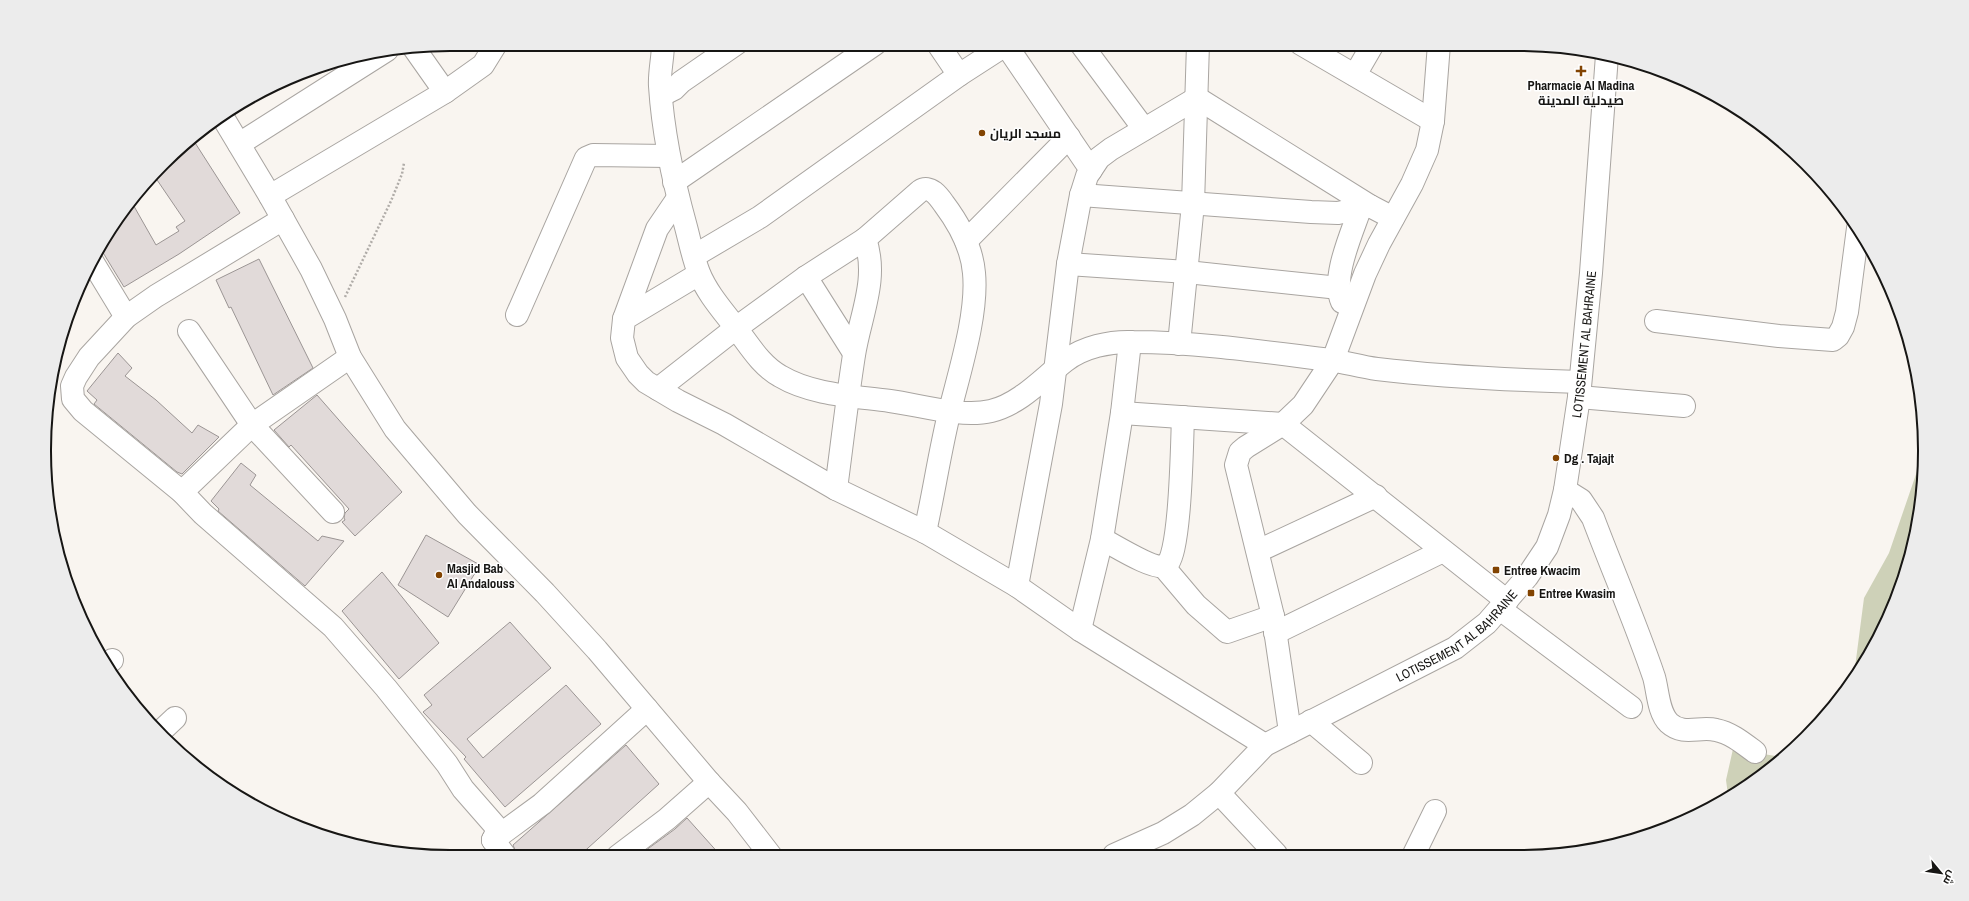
<svg xmlns="http://www.w3.org/2000/svg" width="1969" height="901" font-family="'Archivo Narrow',Cairo,sans-serif">
  <style>
    .green { fill: #ced1b8 }
    .building { fill: #e1dad9; stroke: #9b9594 }
    .lines { fill: none; stroke-linecap: round; stroke-linejoin: round }
    .minor-casing { stroke: #a9a5a1; stroke-width: 24 }
    .path { stroke: #b0aca8; stroke-width: 2.5; stroke-dasharray: 2 2; stroke-linecap: butt }
    .minor { stroke: #fff; stroke-width: 22 }
    .poi-dot { fill: #824402; stroke: #fff; stroke-width: 1.5 }
    .labels { text-anchor: middle; dominant-baseline: central; stroke-width: 3; stroke-linejoin: round; paint-order: stroke }
    .poi-label { font-size: 13px; font-weight: bold; fill: #171614; stroke: #fff; text-anchor: start }
    .street-label { font-size: 13px; fill: #171614; stroke: #fff }
    .rim { fill: none; stroke: #171614; stroke-width: 2 }
  </style>
  <rect width="100%" height="100%" fill="#f9f5f0"/>
  <path class="green" d="M 1925,448 L 1917,530 L 1894,606 L 1854,675 L 1864,598 L 1889,553 Z
    M 1733,749 L 1782,757 L 1766,773 L 1728,795 L 1726,780 Z"/>
  <path class="building" d="M 192,138 L 240,213 L 179,254 L 124,287 L 99,246 L 131,201 L 156,245 L 179,231 L 176,227 L 185,221 L 153,174 L 183,145 Z
    M 259,259 L 313,368 L 273,395 L 231,307 L 229,308 L 216,280 Z
    M 118,353 L 132,368 L 125,376 L 156,400 L 192,433 L 198,425 L 219,437 L 182,474 L 177,472 L 94,404 L 97,400 L 87,391 Z
    M 317,395 L 402,492 L 355,536 L 342,522 L 345,520 L 344,518 L 345,513 L 349,509 L 291,445 L 289,447 L 274,430 Z
    M 241,463 L 256,475 L 250,485 L 318,541 L 322,536 L 344,541 L 305,586 L 218,511 L 219,509 L 211,501 Z
    M 426,535 L 480,565 L 448,617 L 398,585 Z
    M 382,572 L 439,643 L 399,679 L 342,611 Z
    M 510,622 L 551,668 L 467,739 L 483,758 L 566,685 L 601,724 L 505,807 L 464,759 L 466,757 L 423,712 L 432,705 L 424,695 Z
    M 626,745 L 659,784 L 578,857 L 518,857 L 513,845 Z
    M 687,818 L 721,856 L 638,856 L 675,829 Z"/>
  <g class="lines">
    <g class="minor-casing">
      <g id="minor">
        <path d="M 663,44 C 663,57 659,74 660,86 C 663,134 673,180 686,227 C 690,242 693,258 699,273 C 708,295 725,313 739,332 C 751,348 762,366 780,376 C 812,395 853,396 890,401 C 920,405 961,418 991,411 C 1020,404 1042,379 1065,361 C 1083,347 1110,341 1133,342 C 1198,342 1265,352 1330,360 C 1345,362 1361,367 1377,369 C 1444,377 1512,380 1580,382"/>
        <path d="M 938,44 L 959,75"/>
        <path d="M 1081,44 L 1144,129"/>
        <path d="M 1301,44 L 1433,121"/>
        <path d="M 1006,45 L 1091,170"/>
        <path d="M 414,48 L 445,92"/>
        <path d="M 1355,75 L 1373,44"/>
        <path d="M 662,95 L 674,89 L 681,82 L 736,44"/>
        <path d="M 222,116 L 270,196 L 311,269 L 335,319 L 350,357 L 395,429 L 467,514 L 545,593 L 597,650 L 709,782 L 737,812 L 771,856"/>
        <path d="M 239,144 L 387,50"/>
        <path d="M 674,182 L 875,44"/>
        <path d="M 1081,195 L 1311,212 L 1338,213 L 1370,206"/>
        <path d="M 270,196 L 445,92 L 483,65 L 496,44"/>
        <path d="M 283,219 L 156,296 L 126,317 L 89,357 L 76,377 L 72,386 L 73,399 L 83,411 L 182,492 L 203,514 L 333,627 L 386,688 L 447,764 L 463,789 L 498,829 L 493,840"/>
        <path d="M 966,241 L 1069,137"/>
        <path d="M 694,256 L 760,217 L 959,75 L 1007,44"/>
        <path d="M 92,261 L 126,317"/>
        <path d="M 1068,264 L 1187,272 L 1339,288"/>
        <path d="M 699,274 L 624,319 L 622,338 L 627,358 L 638,374 L 646,382 L 678,401 L 724,424 L 836,489 L 925,532 L 1017,586 L 1080,630 L 1265,745"/>
        <path d="M 806,277 L 854,353"/>
        <path d="M 1342,302 C 1331,278 1352,233 1360,209"/>
        <path d="M 517,315 L 586,158 L 593,155 L 668,156"/>
        <path d="M 624,319 L 657,229 L 678,198"/>
        <path d="M 1656,321 L 1779,336 L 1833,340 L 1838,336 L 1843,327 L 1847,312 L 1858,228"/>
        <path d="M 189,331 L 252,425 L 333,512"/>
        <path d="M 1179,344 L 1193,204 L 1198,44"/>
        <path d="M 658,389 L 736,328 L 806,277 L 865,239 L 920,191 C 930,184 939,197 944,204 C 959,224 972,248 974,273 C 978,313 960,370 950,410 C 940,450 934,492 925,532"/>
        <path d="M 1579,397 L 1684,406"/>
        <path d="M 1122,413 L 1283,424 L 1507,601"/>
        <path d="M 836,489 C 842,444 847,400 854,355 C 860,316 879,279 865,239"/>
        <path d="M 1565,490 L 1581,500 L 1593,518 C 1613,571 1636,624 1654,677 C 1658,691 1658,712 1669,723 C 1683,736 1700,726 1716,730 C 1731,733 1743,743 1755,752"/>
        <path d="M 182,492 L 252,425 L 350,357"/>
        <path d="M 1102,539 C 1114,545 1153,570 1165,566 C 1181,561 1182,437 1183,417"/>
        <path d="M 1258,551 L 1376,496"/>
        <path d="M 1163,566 L 1196,605 L 1227,632 L 1273,616"/>
        <path d="M 1017,586 L 1051,404 L 1068,264 L 1081,195 L 1087,176 L 1099,158 L 1111,149 L 1197,98 L 1370,206 L 1393,218"/>
        <path d="M 1500,609 L 1631,707"/>
        <path d="M 1080,630 L 1102,539 L 1122,413 L 1130,342"/>
        <path d="M 1275,633 L 1443,551"/>
        <path d="M 106,665 L 112,660"/>
        <path d="M 1311,721 L 1361,763"/>
        <path d="M 1290,732 L 1273,616 L 1236,465 L 1240,452 L 1246,447 L 1283,424 L 1303,405 L 1333,360 L 1365,274 L 1379,244 L 1412,184 L 1427,150 L 1433,121 L 1439,44"/>
        <path d="M 159,733 L 175,718"/>
        <path d="M 1219,793 L 1276,854"/>
        <path d="M 493,840 L 542,804 L 647,709"/>
        <path d="M 493,840 L 506,857"/>
        <path d="M 1414,854 L 1435,811"/>
        <path id="s1" d="M 1114,855 L 1163,833 L 1192,815 L 1219,793 L 1265,745 L 1455,648 L 1487,623 L 1527,577 L 1547,547 L 1559,515 L 1565,490 L 1579,397 L 1591,273 L 1607,55"/>
        <path d="M 618,856 L 667,819 L 709,782"/>
      </g>
    </g>
    <path class="path" d="M 345,297 L 391,201 L 402,174 L 404,163"/>
    <use href="#minor" class="minor"/>
  </g>
  <g class="poi-dot">
    <path d="M1579 65h4v4h4v4h-4v4h-4v-4h-4v-4h4z"/>
    <circle cx="982" cy="133" r="4"/>
    <circle cx="1556" cy="458" r="4"/>
    <rect x="1492" y="566" width="8" height="8" rx="2"/>
    <circle cx="439" cy="575" r="4"/>
    <rect x="1527" y="589" width="8" height="8" rx="2"/>
  </g>
  <g class="labels">
    <g class="poi-label">
      <text x="1581" y="85" text-anchor="middle">Pharmacie Al Madina<tspan x="1581" dy="15">صيدلية المدينة</tspan></text>
      <text x="990" y="133">مسجد الريان</text>
      <text x="1564" y="458">Dg . Tajajt</text>
      <text x="447" y="568">Masjid Bab<tspan x="447" dy="15">Al Andalouss</tspan></text>
      <text x="1504" y="570">Entree Kwacim</text>
      <text x="1539" y="593">Entree Kwasim</text>
    </g>
    <g class="street-label">
      <text stroke="none"><textPath href="#s1" startOffset="747">LOTISSEMENT AL BAHRAINE</textPath></text>
      <text stroke="none"><textPath href="#s1" startOffset="411">LOTISSEMENT AL BAHRAINE</textPath></text>
    </g>
  </g>
  <path d="M0 0H1969V901H0ZM450 51H1519A399 399 0 0 1 1918 450V451A399 399 0 0 1 1519 850H450A399 399 0 0 1 51 451V450A399 399 0 0 1 450 51Z" fill="#ececec" fill-rule="evenodd"/>
  <path class="rim" d="M450 51H1519A399 399 0 0 1 1918 450V451A399 399 0 0 1 1519 850H450A399 399 0 0 1 51 451V450A399 399 0 0 1 450 51Z"/>
  <g transform="translate(1941 873) rotate(119)" stroke="#ffffff" stroke-width="3" paint-order="stroke">
  <path d="M0-3L7 15L0 10L-7 15Z" fill="#171614"/>
  <text y="-6" font-size="11" font-weight="bold" text-anchor="middle" fill="#171614">ش</text>
  </g>
</svg>
